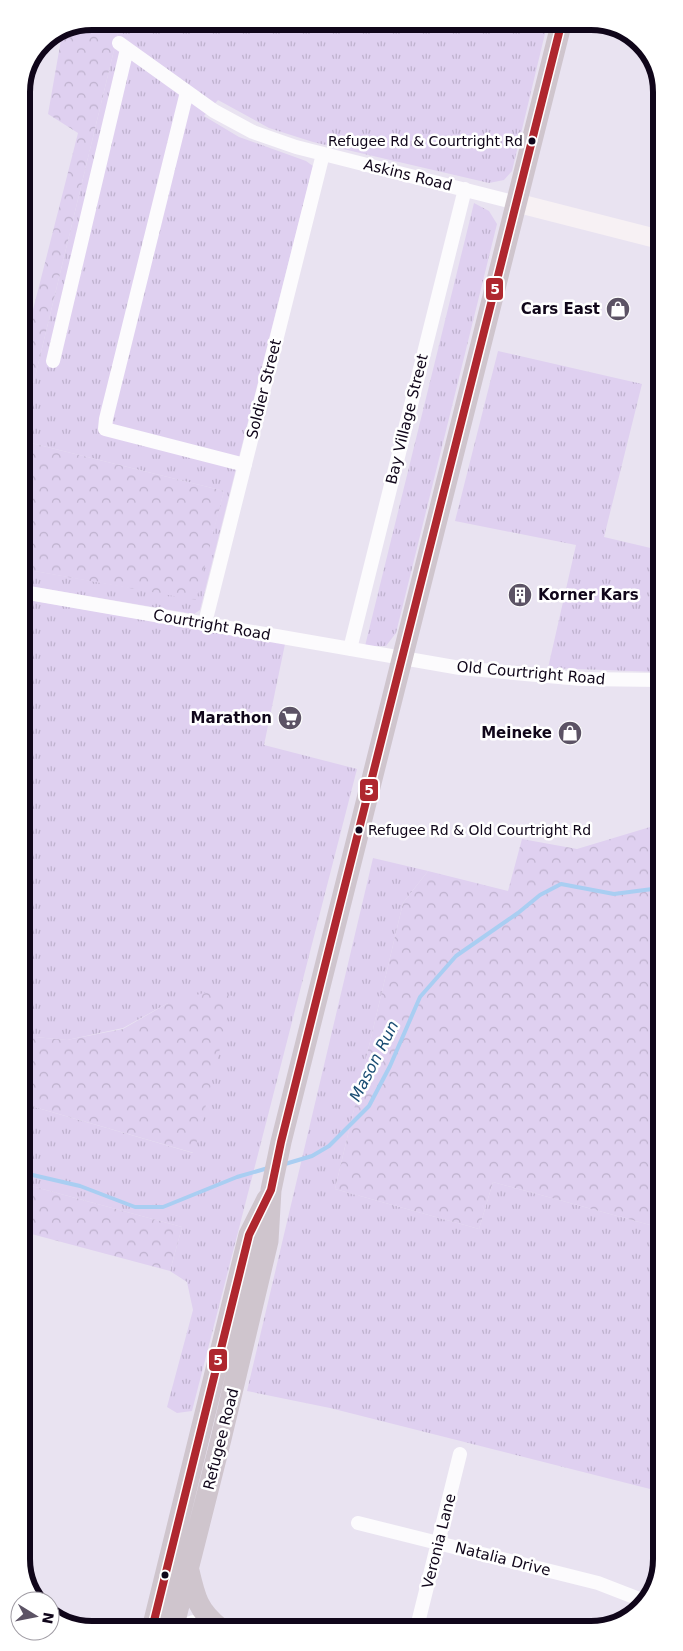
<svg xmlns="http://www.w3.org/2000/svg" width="683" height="1651" font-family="'DejaVu Sans',sans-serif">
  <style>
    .grass { fill: url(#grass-tufts) }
    .forest { fill: url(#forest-crowns) }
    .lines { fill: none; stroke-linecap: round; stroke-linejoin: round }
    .stream { stroke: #a9cef2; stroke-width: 4 }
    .street { stroke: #fcfbfd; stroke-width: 14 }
    .secondary { stroke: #f7f1f4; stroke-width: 19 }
    .primary { stroke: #cfc5cd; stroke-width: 21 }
    .bus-1-casing { stroke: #fff; stroke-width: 11 }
    .bus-1 { stroke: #af272f; stroke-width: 8 }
    .bus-dot { fill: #10061a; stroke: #fff; stroke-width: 2 }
    .labels { text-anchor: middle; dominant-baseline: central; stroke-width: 5; stroke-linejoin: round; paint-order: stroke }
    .bus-label { font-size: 14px; fill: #10061a; stroke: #fff; text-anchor: end }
    .street-label { font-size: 15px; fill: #10061a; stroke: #fff }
    .poi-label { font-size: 15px; font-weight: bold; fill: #10061a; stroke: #fff; text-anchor: end }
    .water-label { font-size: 16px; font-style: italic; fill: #1a4d73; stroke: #fff }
    .rim { fill: none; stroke: #10061a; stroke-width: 6 }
    .line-badge { stroke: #fff; stroke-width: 2 }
    .badge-label { font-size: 14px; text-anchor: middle; font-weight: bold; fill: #fff }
  </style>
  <defs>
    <pattern id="grass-tufts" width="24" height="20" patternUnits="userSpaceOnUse" patternTransform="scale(1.25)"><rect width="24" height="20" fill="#dfd0f0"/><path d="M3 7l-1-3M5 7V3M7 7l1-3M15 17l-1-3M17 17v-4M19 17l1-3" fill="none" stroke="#beb1cd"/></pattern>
    <pattern id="forest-crowns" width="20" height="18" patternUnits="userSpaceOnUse" patternTransform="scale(1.25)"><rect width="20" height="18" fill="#dfd0f0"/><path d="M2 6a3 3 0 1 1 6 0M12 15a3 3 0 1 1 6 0" fill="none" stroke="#beb1cd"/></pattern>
  </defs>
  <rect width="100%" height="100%" fill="#e9e3f1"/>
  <path class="grass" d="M 121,21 L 548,21 L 512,171 L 504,180 L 489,183 L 313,142 L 269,128 L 218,100 L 204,116 L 239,137 L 306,161 L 313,166 L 200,610 L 194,614 L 23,585 L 23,569 L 195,599 L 224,491 L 27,442 L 22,431 Z
    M 474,203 L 489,211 L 497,224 L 396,633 L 386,646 L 365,646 Z
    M 498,351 L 642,384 L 604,537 L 659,550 L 660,672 L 548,668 L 576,545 L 455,521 Z
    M 23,599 L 285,644 L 264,745 L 357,769 L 192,1411 L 177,1413 L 167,1407 L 193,1310 L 187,1282 L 170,1271 L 182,1227 L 24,1184 L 24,1104 L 193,1153 L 168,1003 L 123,1028 L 67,1040 L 24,1036 Z
    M 373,858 L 428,871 L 403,903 L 335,1189 L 479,1229 L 493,1182 L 661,1228 L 662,1492 L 330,1408 L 247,1391 Z"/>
  <path class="forest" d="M 92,21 L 121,21 L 22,431 L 22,353 L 78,133 L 48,114 L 62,34 Z
    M 22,431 L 27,442 L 224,491 L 196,600 L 23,569 Z
    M 660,824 L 661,1228 L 493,1182 L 479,1229 L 335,1189 L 403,903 L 428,871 L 508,891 L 522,839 L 577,849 Z
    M 207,992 L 233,996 L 194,1153 L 24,1104 L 24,1036 L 67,1040 L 123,1029 L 168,1003 Z
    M 24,1184 L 182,1227 L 170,1271 L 24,1232 Z"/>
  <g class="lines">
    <path class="stream" d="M 285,1164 L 312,1156 L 329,1146 L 369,1106 L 390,1066 L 420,997 L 456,956 L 518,913 L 540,895 L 561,884 L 614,894 L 660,888
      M 24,1173 L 80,1186 L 135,1207 L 163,1207 L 237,1177 L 268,1168"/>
    <path class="street" d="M 119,43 L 214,111 L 253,132 L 296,147 L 517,203
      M 187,92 L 106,419 L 105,429 L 245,465
      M 53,361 L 127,49
      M 23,592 L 460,668 L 581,679 L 660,680
      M 205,623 L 323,154
      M 350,649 L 465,189
      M 358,1523 L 598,1583 L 647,1602
      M 168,1623 L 182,1626 L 193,1622 L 217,1627
      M 417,1627 L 460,1454"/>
    <path class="secondary" d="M 517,203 L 658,239"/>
    <path class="primary" d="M 189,1571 C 195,1597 198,1611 220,1628
      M 152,1629 L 249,1235 L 267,1199
      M 173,1629 L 221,1439 L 268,1241 L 271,1190 L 281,1142 L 562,21"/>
    <g class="bus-1-casing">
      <path id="bus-1" d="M 152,1629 L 249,1235 L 271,1190 L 281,1142 L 337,917 L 562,21"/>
    </g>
    <use href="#bus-1" class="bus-1"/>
  </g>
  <defs>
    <g id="shop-disc" transform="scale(1.25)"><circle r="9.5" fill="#5c5365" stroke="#fff"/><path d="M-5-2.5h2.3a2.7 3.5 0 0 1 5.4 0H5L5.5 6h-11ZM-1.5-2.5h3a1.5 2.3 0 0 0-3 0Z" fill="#fff"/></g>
    <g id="building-disc" transform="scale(1.25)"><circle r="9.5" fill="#5c5365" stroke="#fff"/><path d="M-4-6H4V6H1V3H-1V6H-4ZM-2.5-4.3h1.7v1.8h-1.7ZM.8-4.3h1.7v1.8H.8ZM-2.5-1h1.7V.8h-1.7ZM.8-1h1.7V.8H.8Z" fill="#fff"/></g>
    <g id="supermarket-disc" transform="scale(1.25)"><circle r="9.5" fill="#5c5365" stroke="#fff"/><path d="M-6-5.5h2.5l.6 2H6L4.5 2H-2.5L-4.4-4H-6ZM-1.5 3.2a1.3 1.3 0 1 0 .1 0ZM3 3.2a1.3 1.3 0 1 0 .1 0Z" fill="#fff"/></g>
  </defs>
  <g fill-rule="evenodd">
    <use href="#shop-disc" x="618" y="309"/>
    <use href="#building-disc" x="520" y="595"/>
    <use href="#supermarket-disc" x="290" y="718"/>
    <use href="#shop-disc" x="570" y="733"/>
  </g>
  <g class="bus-dot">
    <circle cx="532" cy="141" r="4.5"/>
    <circle cx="359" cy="830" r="4.5"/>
    <circle cx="165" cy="1575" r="4.5"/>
  </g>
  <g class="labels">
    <g class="bus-label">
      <text x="523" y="141">Refugee Rd &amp; Courtright Rd</text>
      <text x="368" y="830" text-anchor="start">Refugee Rd &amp; Old Courtright Rd</text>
    </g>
    <g class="street-label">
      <text transform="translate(408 175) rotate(14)">Askins Road</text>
      <text transform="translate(264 389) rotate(-76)">Soldier Street</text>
      <text transform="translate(407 419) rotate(-76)">Bay Village Street</text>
      <text transform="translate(212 625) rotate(10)">Courtright Road</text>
      <text transform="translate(531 673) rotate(5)">Old Courtright Road</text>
      <text transform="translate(221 1439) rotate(-76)">Refugee Road</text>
      <text transform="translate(439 1541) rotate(-76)">Veronia Lane</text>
      <text transform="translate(503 1559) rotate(14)">Natalia Drive</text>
    </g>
    <g class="poi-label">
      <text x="600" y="309">Cars East</text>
      <text x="538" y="595" text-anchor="start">Korner Kars</text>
      <text x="272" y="718">Marathon</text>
      <text x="552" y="733">Meineke</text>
    </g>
    <g class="water-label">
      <text transform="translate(374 1061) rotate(-63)">Mason Run</text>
    </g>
  </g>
  <path d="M0 0H683V1651H0ZM92 30H591A62 62 0 0 1 653 92V1559A62 62 0 0 1 591 1621H92A62 62 0 0 1 30 1559V92A62 62 0 0 1 92 30Z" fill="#fff" fill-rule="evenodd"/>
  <path class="rim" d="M92 30H591A62 62 0 0 1 653 92V1559A62 62 0 0 1 591 1621H92A62 62 0 0 1 30 1559V92A62 62 0 0 1 92 30Z"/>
  <g class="line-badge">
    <rect x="485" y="277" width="19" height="24" rx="5" fill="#af272f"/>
    <rect x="359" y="778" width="20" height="24" rx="5" fill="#af272f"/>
    <rect x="208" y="1348" width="20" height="24" rx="5" fill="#af272f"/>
  </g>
  <g class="badge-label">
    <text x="495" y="294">5</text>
    <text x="369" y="795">5</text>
    <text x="218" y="1365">5</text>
  </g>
  <g transform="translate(35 1616) rotate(100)"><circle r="24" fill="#ffffff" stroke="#9f9ba3"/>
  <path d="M0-4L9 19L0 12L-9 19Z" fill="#5c5365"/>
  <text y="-8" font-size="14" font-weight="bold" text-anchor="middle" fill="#10061a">N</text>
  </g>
</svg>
